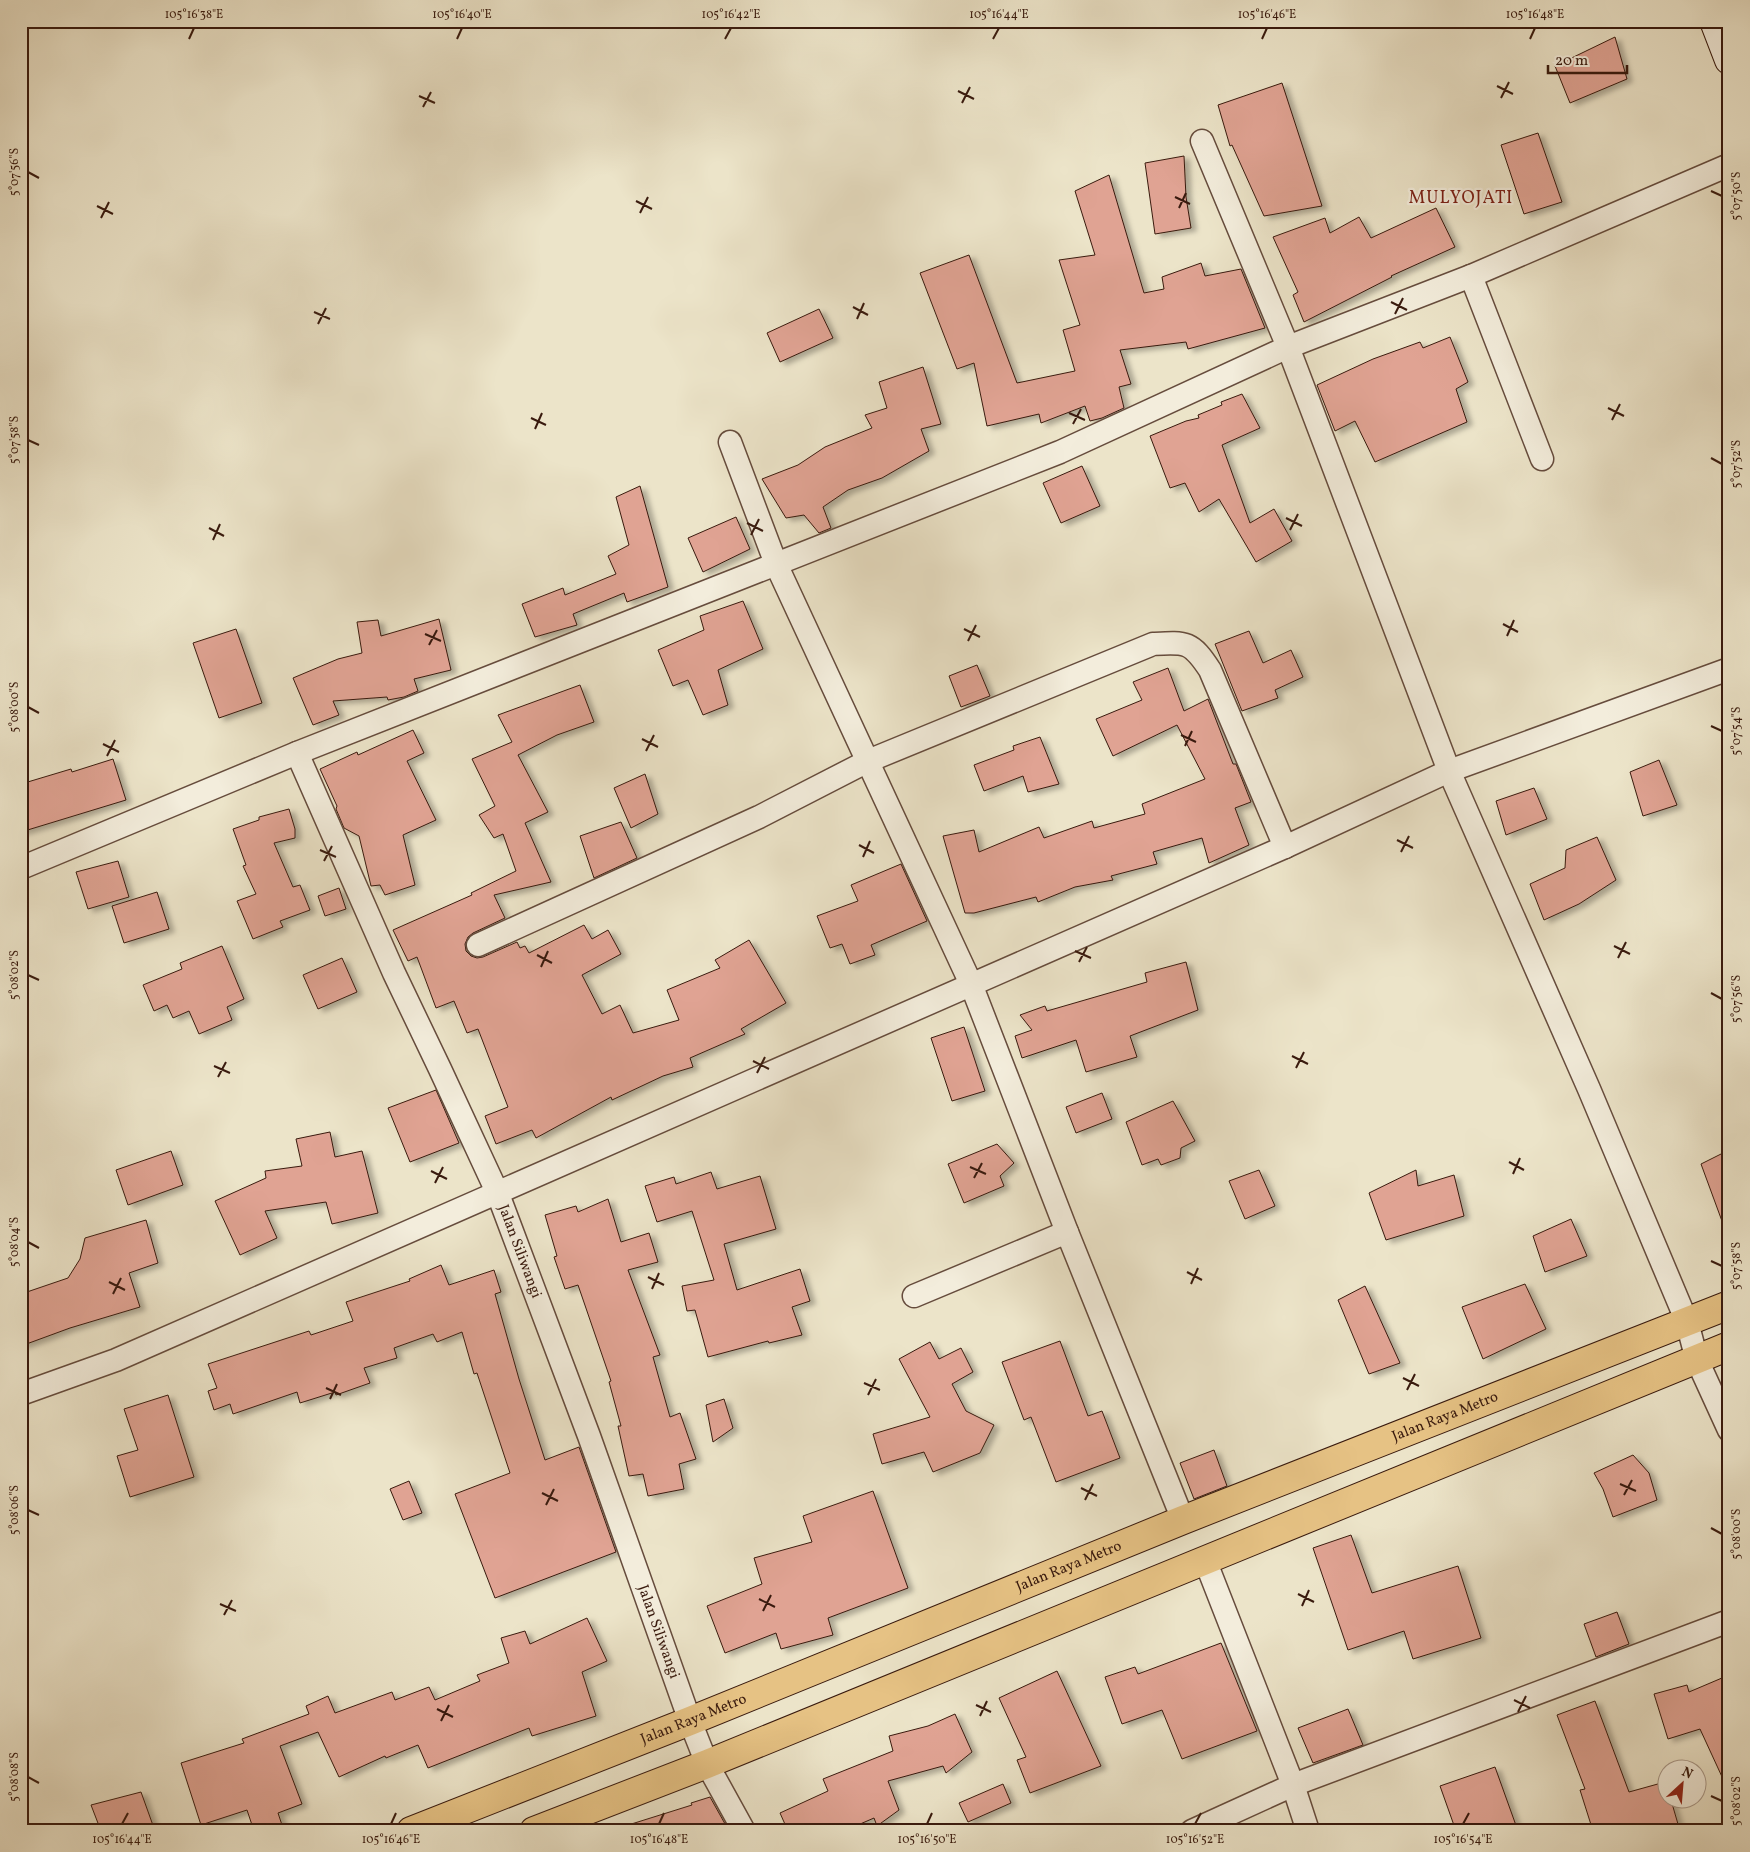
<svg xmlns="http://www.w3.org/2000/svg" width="1750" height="1852" font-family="Vollkorn,serif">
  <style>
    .building { fill: #e0a393; stroke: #391a0e; filter: url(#shadow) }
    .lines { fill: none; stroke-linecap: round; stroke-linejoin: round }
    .street-casing { stroke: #664c3d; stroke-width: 25 }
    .secondary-casing { stroke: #391a0e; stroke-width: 30 }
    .highway-casing { stroke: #391a0e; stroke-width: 30 }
    .street { stroke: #f3eddc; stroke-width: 22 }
    .secondary { stroke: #f3eddc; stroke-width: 28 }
    .highway { stroke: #e6c284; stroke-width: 28 }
    .ticks { fill: none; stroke: #391a0e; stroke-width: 2 }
    .labels { text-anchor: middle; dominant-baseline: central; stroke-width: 4.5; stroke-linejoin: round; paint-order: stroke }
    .street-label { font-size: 15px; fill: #391a0e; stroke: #f3eddc }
    .quarter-label { font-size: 18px; letter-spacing: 1px; fill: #7a1f14; stroke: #f3eddc }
    .neatline { fill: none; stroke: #391a0e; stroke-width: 2 }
    .ticks-label { font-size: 12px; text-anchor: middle; fill: #391a0e }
  </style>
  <defs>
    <filter id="shadow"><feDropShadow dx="5.5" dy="3" stdDeviation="2.5" flood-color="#0004"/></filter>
  </defs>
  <rect width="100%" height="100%" fill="#ece4c9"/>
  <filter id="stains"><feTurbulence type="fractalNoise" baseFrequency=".004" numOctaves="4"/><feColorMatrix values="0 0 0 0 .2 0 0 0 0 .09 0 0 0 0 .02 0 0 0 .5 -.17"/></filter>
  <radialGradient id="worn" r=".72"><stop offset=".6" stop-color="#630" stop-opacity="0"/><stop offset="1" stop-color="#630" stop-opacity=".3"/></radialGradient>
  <path class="building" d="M 1615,37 L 1627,79 L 1570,103 L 1555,66 Z
    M 1282,83 L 1322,206 L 1264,216 L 1232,145 L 1230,146 L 1218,105 Z
    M 1538,133 L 1562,202 L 1524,214 L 1501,145 Z
    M 1184,156 L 1186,197 L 1191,228 L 1155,234 L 1145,163 Z
    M 1109,175 L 1144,293 L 1164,289 L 1162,277 L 1201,263 L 1205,276 L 1241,269 L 1265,328 L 1188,349 L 1186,342 L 1120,350 L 1131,384 L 1119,387 L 1124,408 L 1102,418 L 1090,421 L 1085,406 L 1041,423 L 1039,414 L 987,426 L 974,363 L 957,369 L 920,273 L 969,255 L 1017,383 L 1075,371 L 1063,330 L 1080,325 L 1059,260 L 1095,255 L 1075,191 Z
    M 1436,208 L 1455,247 L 1391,276 L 1392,277 L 1304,322 L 1293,295 L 1298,292 L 1273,237 L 1325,218 L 1330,233 L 1359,217 L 1371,238 Z
    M 819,309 L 833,338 L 780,362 L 767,333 Z
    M 1450,337 L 1468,382 L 1456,389 L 1467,422 L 1375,462 L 1355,421 L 1335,431 L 1317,385 L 1373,359 L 1420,342 L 1423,348 Z
    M 923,367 L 941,424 L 921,429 L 929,451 L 882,478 L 848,490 L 823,507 L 831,528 L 819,533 L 804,515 L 786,518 L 762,479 L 798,465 L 825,447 L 872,428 L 865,415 L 887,408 L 879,382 Z
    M 1242,394 L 1260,428 L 1222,445 L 1250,523 L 1274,509 L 1292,541 L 1256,562 L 1219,499 L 1199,512 L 1185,483 L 1170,488 L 1150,436 L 1186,421 L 1199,418 L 1198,415 L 1222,405 L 1221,402 Z
    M 1082,466 L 1100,506 L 1061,523 L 1043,483 Z
    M 640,486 L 668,587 L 627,602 L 624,593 L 573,614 L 577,625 L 535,637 L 522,604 L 563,588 L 565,595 L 616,574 L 608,556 L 629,545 L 616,497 Z
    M 736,517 L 750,549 L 703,572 L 688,538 Z
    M 743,601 L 763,649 L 718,670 L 728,705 L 703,715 L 688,680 L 673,686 L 658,650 L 704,630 L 700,616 Z
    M 439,619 L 451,670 L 414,679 L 418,691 L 404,697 L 388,700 L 387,697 L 333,701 L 339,715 L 313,725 L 293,678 L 338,659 L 362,653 L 357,622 L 378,620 L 381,636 Z
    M 236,629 L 262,703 L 219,718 L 193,643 Z
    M 1249,631 L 1263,663 L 1291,650 L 1303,677 L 1275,690 L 1278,698 L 1242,711 L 1215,644 Z
    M 977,665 L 990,696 L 961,707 L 949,676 Z
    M 1168,668 L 1184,711 L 1208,699 L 1233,764 L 1236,764 L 1251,802 L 1235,808 L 1249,845 L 1209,863 L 1202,838 L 1153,852 L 1157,864 L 1111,876 L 1113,880 L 1075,887 L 1038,902 L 1036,897 L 974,913 L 965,913 L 943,836 L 974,830 L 979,852 L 1039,827 L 1044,838 L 1092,821 L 1094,828 L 1145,814 L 1142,804 L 1205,779 L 1177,725 L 1113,756 L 1096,719 L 1142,700 L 1133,682 Z
    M 580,685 L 594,722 L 557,735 L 518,755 L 548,812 L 525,823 L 551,882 L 494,895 L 505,918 L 473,933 L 468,937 L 465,944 L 466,951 L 471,956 L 477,958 L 483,957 L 517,942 L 520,948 L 525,946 L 529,953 L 584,925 L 592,939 L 608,930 L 621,954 L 582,975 L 602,1014 L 620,1005 L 633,1033 L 679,1020 L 667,990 L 720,968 L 715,960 L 749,940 L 786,1003 L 741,1029 L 745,1034 L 690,1058 L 693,1067 L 663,1076 L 612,1100 L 611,1097 L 536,1138 L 532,1130 L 496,1144 L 485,1116 L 508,1107 L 478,1029 L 467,1033 L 454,1001 L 436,1008 L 417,957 L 408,961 L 393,930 L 472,895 L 471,893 L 516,871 L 503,834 L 494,838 L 479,815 L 495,806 L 472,759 L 512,742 L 498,715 Z
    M 413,730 L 424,753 L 407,761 L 436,820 L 403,835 L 415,885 L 385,895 L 380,885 L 371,886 L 359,836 L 344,828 L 336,809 L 337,806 L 320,769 L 357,752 L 358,755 Z
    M 1040,737 L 1059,784 L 1028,792 L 1023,776 L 984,791 L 974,765 L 1014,750 L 1013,746 Z
    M 113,759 L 126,800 L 21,832 L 21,784 L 71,769 L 72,772 Z
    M 1659,760 L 1677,805 L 1643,816 L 1630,772 Z
    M 645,774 L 658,814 L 631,828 L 614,788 Z
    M 1534,788 L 1547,819 L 1506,835 L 1496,801 Z
    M 289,809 L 295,829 L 295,838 L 274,843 L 293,887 L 300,885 L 310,910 L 280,921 L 283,927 L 253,939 L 237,901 L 256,894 L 243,866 L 246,865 L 233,829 L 259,820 L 259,817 Z
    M 621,822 L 637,858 L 594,878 L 580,836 Z
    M 1597,837 L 1616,880 L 1579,904 L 1544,920 L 1530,884 L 1565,868 L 1566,850 Z
    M 118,861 L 129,897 L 88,909 L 76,872 Z
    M 901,864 L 927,921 L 871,945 L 875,955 L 850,964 L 842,944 L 830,948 L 817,916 L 858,901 L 851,885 Z
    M 339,888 L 346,909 L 325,916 L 318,896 Z
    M 157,892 L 169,929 L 124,943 L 112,906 Z
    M 222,946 L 244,999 L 227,1007 L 232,1020 L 199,1034 L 189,1011 L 173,1018 L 167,1005 L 154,1011 L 143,985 L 182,969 L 180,963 Z
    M 342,958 L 357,992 L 318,1009 L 303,975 Z
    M 1186,962 L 1198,1010 L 1130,1036 L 1137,1057 L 1086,1072 L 1076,1040 L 1022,1058 L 1015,1036 L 1032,1030 L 1020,1015 L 1045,1006 L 1047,1011 L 1147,982 L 1145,973 Z
    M 964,1027 L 985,1091 L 952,1101 L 931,1038 Z
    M 436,1090 L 459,1143 L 410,1162 L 388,1108 Z
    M 1102,1093 L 1112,1119 L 1076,1133 L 1066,1107 Z
    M 1173,1101 L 1195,1141 L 1181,1148 L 1180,1158 L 1161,1165 L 1158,1159 L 1142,1165 L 1126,1122 Z
    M 330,1132 L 335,1157 L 362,1151 L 378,1213 L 332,1224 L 326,1202 L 265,1211 L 277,1238 L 240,1255 L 215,1201 L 266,1178 L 265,1171 L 302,1166 L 296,1139 Z
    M 997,1144 L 1014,1163 L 1000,1176 L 1004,1186 L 964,1203 L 948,1164 Z
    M 1729,1150 L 1729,1232 L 1726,1232 L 1701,1164 Z
    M 171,1151 L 183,1185 L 128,1205 L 116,1170 Z
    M 1259,1170 L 1275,1206 L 1245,1219 L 1229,1181 Z
    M 1416,1170 L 1418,1186 L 1454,1175 L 1464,1216 L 1386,1240 L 1369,1193 Z
    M 711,1172 L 717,1189 L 760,1176 L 776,1229 L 724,1244 L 737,1290 L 800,1269 L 810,1301 L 792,1307 L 802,1335 L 769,1343 L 768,1341 L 708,1357 L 695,1310 L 687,1311 L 682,1286 L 714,1280 L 692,1211 L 657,1222 L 645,1186 L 674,1177 L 676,1184 Z
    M 608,1199 L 621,1242 L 649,1233 L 658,1262 L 628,1270 L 660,1355 L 653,1357 L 670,1417 L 680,1413 L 696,1459 L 679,1464 L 684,1489 L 648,1496 L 643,1474 L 629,1476 L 618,1426 L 621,1426 L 609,1382 L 611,1381 L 578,1285 L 565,1289 L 554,1257 L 557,1256 L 545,1215 L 576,1206 L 578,1212 Z
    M 1571,1219 L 1587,1256 L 1545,1272 L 1533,1236 Z
    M 146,1220 L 158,1263 L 129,1273 L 140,1307 L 70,1328 L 21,1346 L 21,1294 L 68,1278 L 80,1259 L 85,1238 Z
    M 441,1265 L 449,1285 L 494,1270 L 501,1292 L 495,1294 L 519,1379 L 545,1460 L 579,1447 L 616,1552 L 495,1598 L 455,1494 L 510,1473 L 477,1373 L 474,1374 L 462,1332 L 437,1342 L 433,1334 L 394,1348 L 397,1358 L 364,1368 L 370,1383 L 336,1395 L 335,1392 L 300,1403 L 297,1392 L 233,1414 L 230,1404 L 214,1410 L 208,1391 L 217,1388 L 208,1364 L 309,1331 L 311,1335 L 353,1321 L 346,1302 L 410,1281 L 409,1279 Z
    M 1525,1284 L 1546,1329 L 1483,1359 L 1462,1307 Z
    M 1365,1286 L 1400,1363 L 1369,1374 L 1338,1300 Z
    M 1060,1341 L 1088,1416 L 1102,1411 L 1120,1458 L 1056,1482 L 1031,1417 L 1024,1420 L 1002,1362 Z
    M 930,1342 L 939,1359 L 961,1348 L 973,1372 L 952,1384 L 966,1411 L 994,1425 L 980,1453 L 933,1472 L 924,1452 L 882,1464 L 873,1434 L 930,1417 L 899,1359 Z
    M 168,1395 L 194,1477 L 130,1497 L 117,1456 L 138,1450 L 124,1409 Z
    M 724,1399 L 733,1428 L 713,1442 L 706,1405 Z
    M 1214,1450 L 1227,1486 L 1194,1499 L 1180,1463 Z
    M 1633,1455 L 1649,1473 L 1657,1500 L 1613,1517 L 1603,1489 L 1594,1473 Z
    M 409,1481 L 422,1513 L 403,1520 L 390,1489 Z
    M 873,1491 L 908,1588 L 828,1618 L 833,1635 L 781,1649 L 776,1633 L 725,1653 L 707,1606 L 762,1584 L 754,1558 L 812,1542 L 803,1516 Z
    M 1351,1535 L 1372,1593 L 1458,1566 L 1481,1638 L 1413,1659 L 1404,1631 L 1348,1650 L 1313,1548 Z
    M 1617,1612 L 1629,1644 L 1596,1657 L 1584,1624 Z
    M 587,1618 L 607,1661 L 582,1672 L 596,1716 L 532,1736 L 529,1728 L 428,1768 L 418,1745 L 386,1758 L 385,1756 L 339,1777 L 318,1732 L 280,1746 L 302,1804 L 278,1813 L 284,1831 L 254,1831 L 247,1810 L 201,1825 L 181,1763 L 244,1743 L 242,1739 L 309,1714 L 306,1706 L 328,1696 L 335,1713 L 392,1692 L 395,1700 L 429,1687 L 435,1700 L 480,1681 L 477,1675 L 509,1663 L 501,1638 L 525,1631 L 530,1644 Z
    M 1221,1643 L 1257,1731 L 1182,1759 L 1162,1710 L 1122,1724 L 1105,1677 L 1135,1667 L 1138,1674 Z
    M 1057,1671 L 1101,1766 L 1030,1793 L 1017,1760 L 1026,1757 L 999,1698 Z
    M 1729,1675 L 1729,1792 L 1700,1729 L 1668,1739 L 1654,1694 L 1687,1685 L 1689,1692 Z
    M 1595,1701 L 1629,1792 L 1665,1782 L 1668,1790 L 1668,1800 L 1671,1800 L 1680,1831 L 1593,1831 L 1580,1790 L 1585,1789 L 1557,1715 Z
    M 1348,1709 L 1363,1745 L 1313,1763 L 1298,1728 Z
    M 955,1714 L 972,1752 L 946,1773 L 943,1766 L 888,1781 L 899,1810 L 877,1826 L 874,1818 L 844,1831 L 788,1831 L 780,1813 L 828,1791 L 823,1779 L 893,1751 L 889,1736 L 928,1726 Z
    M 1495,1767 L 1518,1831 L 1456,1831 L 1440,1786 Z
    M 1003,1784 L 1011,1803 L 968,1822 L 959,1803 Z
    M 141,1792 L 155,1831 L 101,1831 L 91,1805 Z
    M 710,1797 L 729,1831 L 626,1831 L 625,1826 L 692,1805 L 691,1803 Z"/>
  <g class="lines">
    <g class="street-casing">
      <g id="street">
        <path d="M 1202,141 L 1288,347 L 1449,771 L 1589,1089 L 1687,1322 L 1697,1360 L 1729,1430"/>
        <path d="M 1471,276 L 1542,459"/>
        <path d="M 730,442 L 776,564 L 971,984 L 1067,1232 L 1183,1520"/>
        <path id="s1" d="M 297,753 L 394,973 L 440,1069 L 498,1194 L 589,1436 L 690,1721 L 707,1764 L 744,1831"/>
        <path d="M 21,868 L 297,753 L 1060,452 L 1288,347 L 1471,276 L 1729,165"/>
        <path d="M 478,945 L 759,817 L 868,761 L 1153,644 C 1186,642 1191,641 1210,670 L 1285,847"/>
        <path d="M 914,1296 L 1067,1232"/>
        <path d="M 21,1394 L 116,1360 L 1285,847 L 1449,771 L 1729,669"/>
        <path d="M 1205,1560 L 1293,1785 L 1308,1831"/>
        <path d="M 1192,1831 L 1293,1785 L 1729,1621"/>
      </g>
    </g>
    <g class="secondary-casing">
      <path id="secondary" d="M 1714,21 L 1729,60"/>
    </g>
    <g class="highway-casing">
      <g id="highway">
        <path id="s2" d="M 411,1831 L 690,1721 L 1183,1520 L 1729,1305"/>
        <path d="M 534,1831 L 707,1764 L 1729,1346"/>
      </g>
    </g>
    <use href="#street" class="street"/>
    <use href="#secondary" class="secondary"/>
    <use href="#highway" class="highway"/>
  </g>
  <path class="ticks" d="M 189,39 L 194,28M 457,39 L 462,28M 725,39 L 731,28M 993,39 L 999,28M 1262,39 L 1267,28M 1530,39 L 1535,28M 1497,86 L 1513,94M 958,91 L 974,99M 419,96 L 435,103M 1501,98 L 1509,82M 962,103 L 970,87M 423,107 L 431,92M 28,172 L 39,178M 1711,191 L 1722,196M 1175,197 L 1190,204M 636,201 L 652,209M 97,206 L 113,214M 1179,208 L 1186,193M 640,213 L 648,197M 101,218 L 109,202M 1391,302 L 1407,310M 853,307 L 868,315M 314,312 L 330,319M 1395,314 L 1403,298M 857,319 L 864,303M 318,324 L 326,308M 1608,408 L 1624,416M 1069,413 L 1085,420M 531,418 L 546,425M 1612,420 L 1620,404M 1073,424 L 1081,409M 535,429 L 542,413M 28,440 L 39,445M 1711,458 L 1722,464M 1286,518 L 1302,526M 747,523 L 763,531M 209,528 L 224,536M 1290,530 L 1298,514M 751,535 L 759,519M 213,540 L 220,524M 1503,624 L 1518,632M 964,629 L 980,637M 425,634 L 441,641M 1507,636 L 1514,620M 968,641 L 976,625M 429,645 L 437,630M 28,707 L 39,713M 1711,726 L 1722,731M 1181,735 L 1196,742M 642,739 L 658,747M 103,744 L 119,752M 1185,746 L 1192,731M 646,751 L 654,735M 107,756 L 115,740M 1397,840 L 1413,848M 859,845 L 874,853M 320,850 L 336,857M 1401,852 L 1409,836M 863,857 L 870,841M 324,861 L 332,846M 1614,946 L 1630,954M 1075,951 L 1091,958M 537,955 L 552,963M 1618,958 L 1626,942M 1079,962 L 1087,947M 541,967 L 548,951M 28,975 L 39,980M 1711,993 L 1722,999M 1292,1056 L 1308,1064M 753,1061 L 769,1069M 214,1066 L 230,1073M 1296,1068 L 1304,1052M 757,1073 L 765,1057M 218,1077 L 226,1062M 1509,1162 L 1524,1170M 970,1167 L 986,1174M 431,1171 L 447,1179M 1513,1174 L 1520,1158M 974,1178 L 982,1163M 435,1183 L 443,1167M 28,1242 L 39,1248M 1711,1261 L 1722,1266M 1187,1272 L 1202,1280M 648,1277 L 664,1285M 109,1282 L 125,1290M 1191,1284 L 1198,1268M 652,1289 L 659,1273M 113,1294 L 121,1278M 1403,1378 L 1419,1386M 864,1383 L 880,1390M 326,1388 L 341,1395M 1407,1390 L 1415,1374M 868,1395 L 876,1379M 330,1399 L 337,1384M 1620,1484 L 1636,1491M 1081,1488 L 1097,1496M 542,1493 L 558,1501M 1624,1495 L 1632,1480M 1085,1500 L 1093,1484M 546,1505 L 554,1489M 28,1510 L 39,1515M 1711,1528 L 1722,1534M 1298,1594 L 1314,1602M 759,1599 L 775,1607M 220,1604 L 236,1611M 1302,1606 L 1309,1590M 763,1611 L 771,1595M 224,1615 L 232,1600M 1514,1700 L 1530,1708M 976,1705 L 991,1712M 437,1709 L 453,1717M 1518,1712 L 1526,1696M 980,1716 L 987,1701M 441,1721 L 449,1705M 28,1777 L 39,1783M 1711,1796 L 1722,1801M 122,1824 L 128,1813M 391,1824 L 396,1813M 659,1824 L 664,1813M 927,1824 L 932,1813M 1195,1824 L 1201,1813M 1463,1824 L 1469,1813"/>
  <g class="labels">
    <g class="street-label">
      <text stroke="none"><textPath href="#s1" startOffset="546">Jalan Siliwangi</textPath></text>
      <text stroke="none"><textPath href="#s2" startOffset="1114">Jalan Raya Metro</textPath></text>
      <text stroke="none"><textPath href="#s2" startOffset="709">Jalan Raya Metro</textPath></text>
      <text stroke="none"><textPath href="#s1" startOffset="951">Jalan Siliwangi</textPath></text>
      <text stroke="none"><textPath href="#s2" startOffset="304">Jalan Raya Metro</textPath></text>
    </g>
    <g class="quarter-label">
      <text x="1461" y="198">MULYOJATI</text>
    </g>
  </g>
  <rect width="1750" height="1852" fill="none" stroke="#ece4c9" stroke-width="55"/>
  <g transform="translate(1682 1784) rotate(26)"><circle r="24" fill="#f3eddc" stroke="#a9998a"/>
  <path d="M0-4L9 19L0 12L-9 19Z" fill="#8f2418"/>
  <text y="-8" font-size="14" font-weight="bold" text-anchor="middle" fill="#391a0e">N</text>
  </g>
  <path d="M1548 65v8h79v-8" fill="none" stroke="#391a0e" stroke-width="2.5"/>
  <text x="1555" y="65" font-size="15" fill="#391a0e" stroke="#f3eddc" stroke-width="4" paint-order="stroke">20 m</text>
  <rect x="28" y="28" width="1694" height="1796" class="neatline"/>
  <g class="ticks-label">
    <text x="194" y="18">105°16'38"E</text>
    <text x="462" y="18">105°16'40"E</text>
    <text x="731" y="18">105°16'42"E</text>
    <text x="999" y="18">105°16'44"E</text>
    <text x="1267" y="18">105°16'46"E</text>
    <text x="1535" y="18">105°16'48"E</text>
    <text transform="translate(14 172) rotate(-90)" y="4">5°07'56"S</text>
    <text transform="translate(1736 196) rotate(-90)" y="4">5°07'50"S</text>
    <text transform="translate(14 440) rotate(-90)" y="4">5°07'58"S</text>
    <text transform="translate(1736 464) rotate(-90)" y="4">5°07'52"S</text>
    <text transform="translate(14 707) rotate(-90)" y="4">5°08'00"S</text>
    <text transform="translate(1736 731) rotate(-90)" y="4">5°07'54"S</text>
    <text transform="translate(14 975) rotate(-90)" y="4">5°08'02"S</text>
    <text transform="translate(1736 999) rotate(-90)" y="4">5°07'56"S</text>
    <text transform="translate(14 1242) rotate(-90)" y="4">5°08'04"S</text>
    <text transform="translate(1736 1266) rotate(-90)" y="4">5°07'58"S</text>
    <text transform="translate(14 1510) rotate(-90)" y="4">5°08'06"S</text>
    <text transform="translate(1736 1534) rotate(-90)" y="4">5°08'00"S</text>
    <text transform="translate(14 1777) rotate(-90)" y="4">5°08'08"S</text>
    <text transform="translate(1736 1801) rotate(-90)" y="4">5°08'02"S</text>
    <text x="122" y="1843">105°16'44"E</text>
    <text x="391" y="1843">105°16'46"E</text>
    <text x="659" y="1843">105°16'48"E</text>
    <text x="927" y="1843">105°16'50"E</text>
    <text x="1195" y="1843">105°16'52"E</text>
    <text x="1463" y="1843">105°16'54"E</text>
  </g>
  <rect width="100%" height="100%" filter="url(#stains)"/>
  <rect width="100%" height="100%" fill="url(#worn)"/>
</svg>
